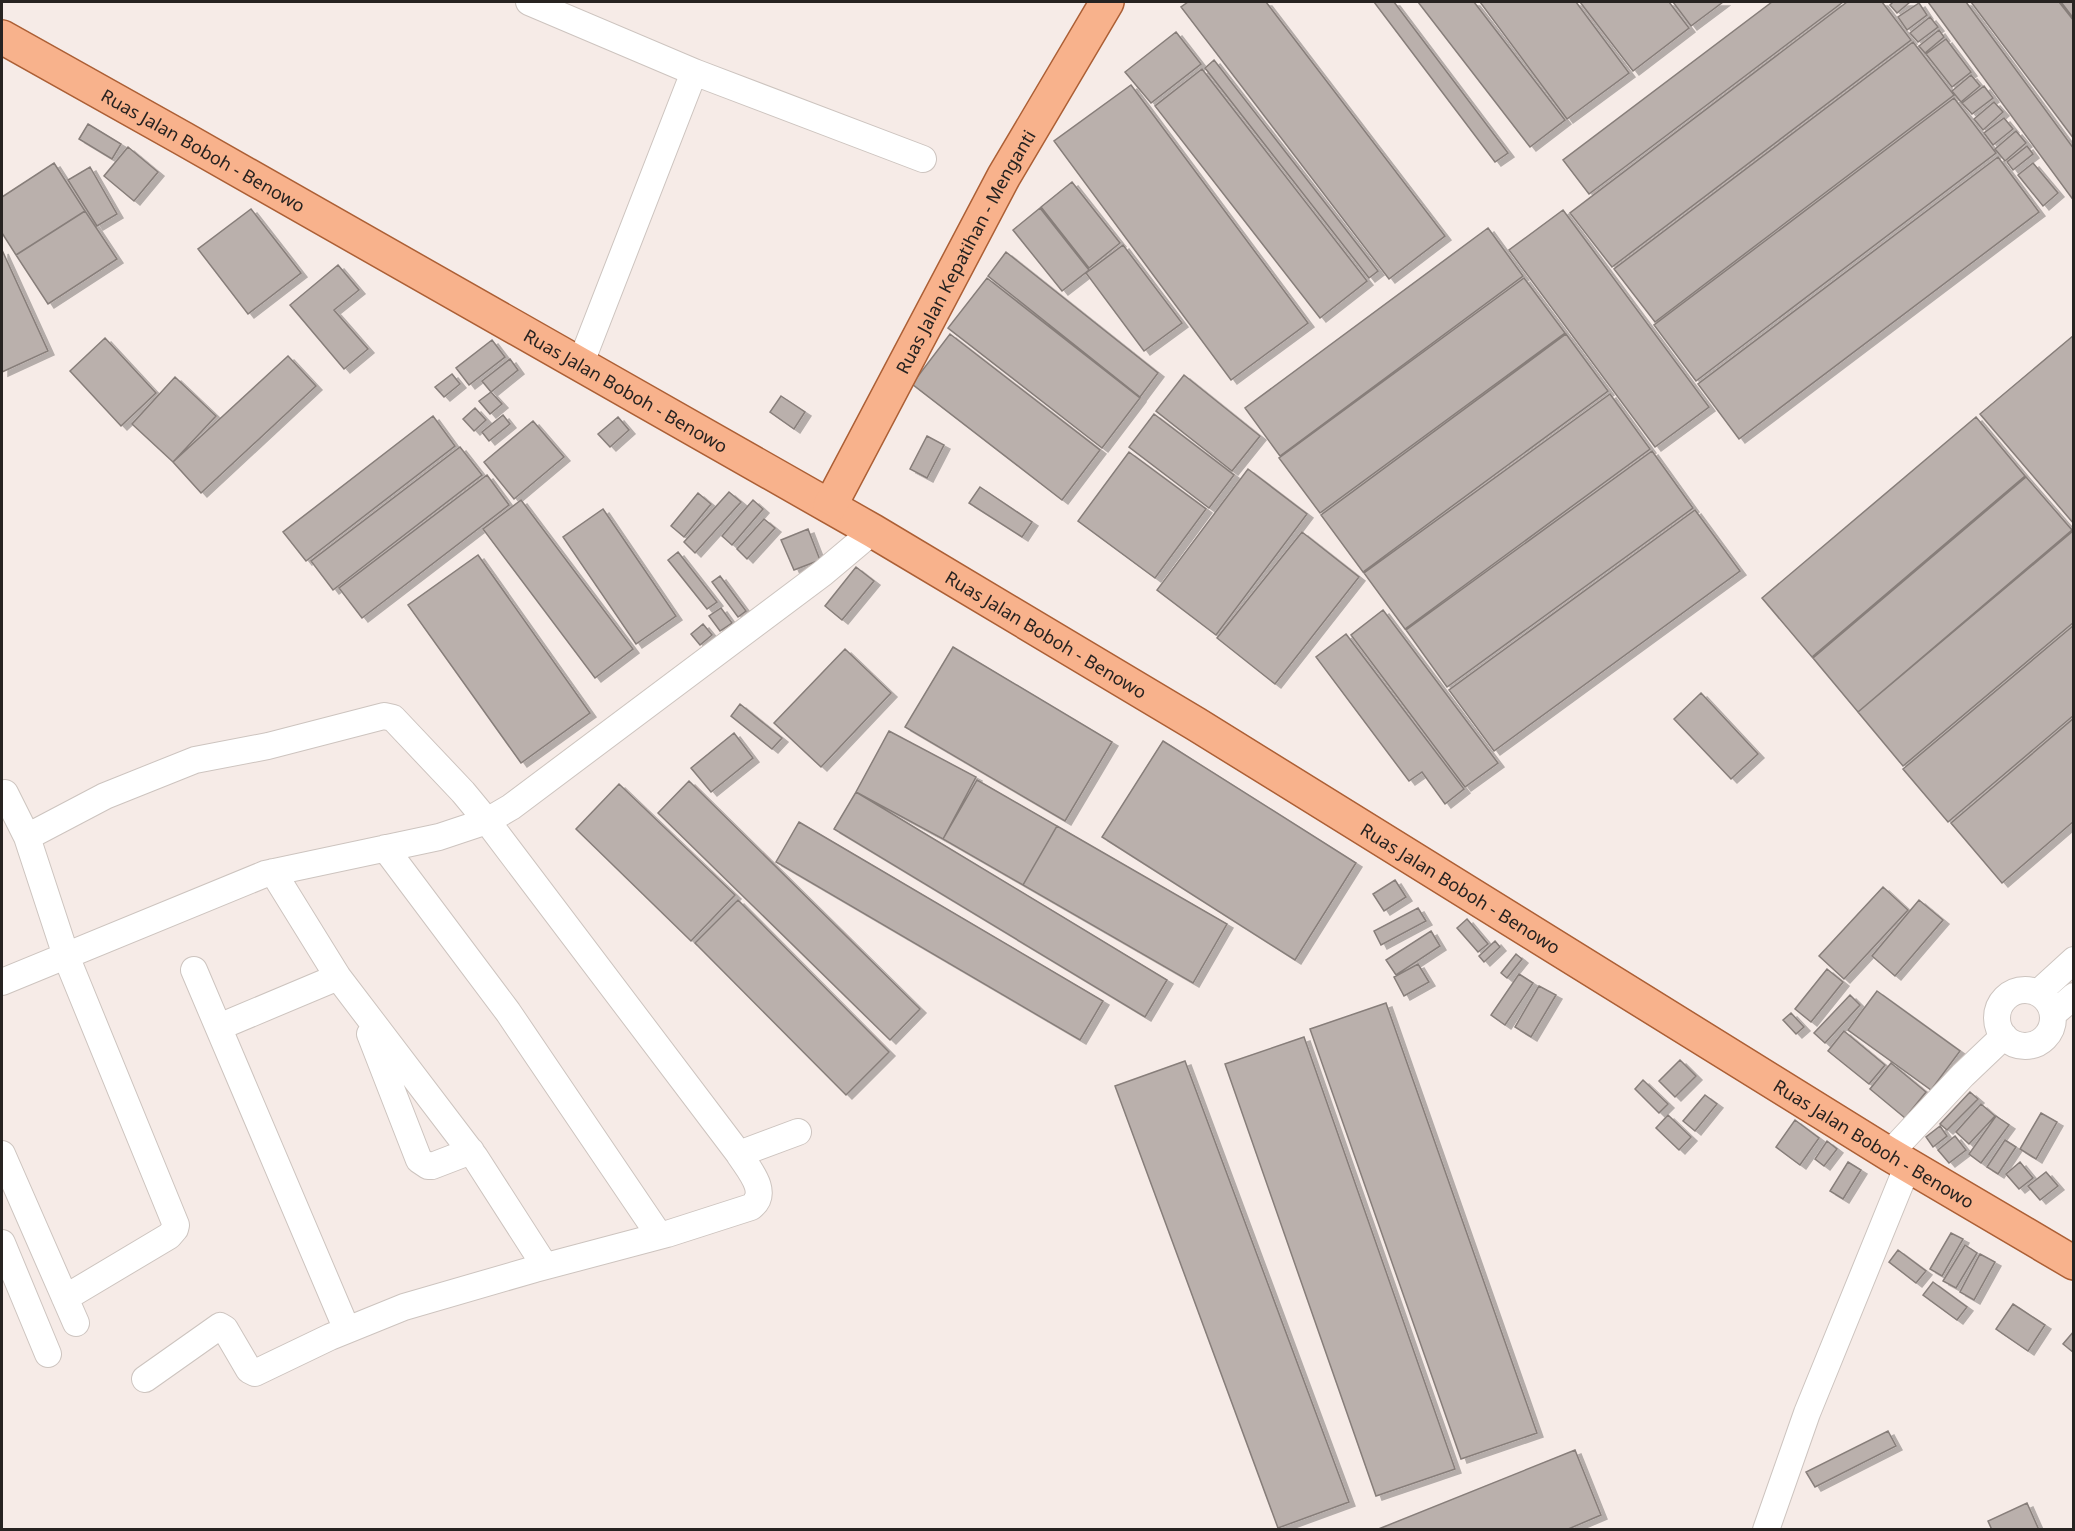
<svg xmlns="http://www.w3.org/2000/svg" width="2075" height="1531" font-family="'Noto Sans',sans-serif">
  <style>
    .building { fill: #bab0ac; stroke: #877e7a; stroke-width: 1.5; filter: url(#shadow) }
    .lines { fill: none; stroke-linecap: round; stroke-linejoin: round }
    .minor-casing { stroke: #cdc4bf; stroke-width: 28 }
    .major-casing { stroke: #ac5f35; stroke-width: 36 }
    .minor { stroke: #fff; stroke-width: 26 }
    .major { stroke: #f8b28c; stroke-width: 33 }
    .labels { text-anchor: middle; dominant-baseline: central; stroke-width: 6; stroke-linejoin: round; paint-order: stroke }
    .street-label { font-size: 18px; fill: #272321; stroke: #fefaf8 }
  </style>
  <defs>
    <filter id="shadow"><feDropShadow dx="6" dy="4" stdDeviation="0" flood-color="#0004"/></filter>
  </defs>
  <rect width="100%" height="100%" fill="#f6ebe7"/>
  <path class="building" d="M 1188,2 L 1266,2 L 1445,236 L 1389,279 L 1181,7 Z
    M 1374,2 L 1394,2 L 1508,153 L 1495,162 Z
    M 1418,2 L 1474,2 L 1565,120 L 1530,147 Z
    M 1480,2 L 1576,2 L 1629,73 L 1567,119 Z
    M 1580,2 L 1669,2 L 1689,28 L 1633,71 Z
    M 1673,2 L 1723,2 L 1691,26 Z
    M 1772,2 L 1843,2 L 1589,194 L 1563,160 Z
    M 1847,2 L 1882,2 L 1911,40 L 1612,267 L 1570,213 Z
    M 1893,2 L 1910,2 L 1897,13 L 1890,5 Z
    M 1928,2 L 1966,2 L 2074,149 L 2074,201 Z
    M 1971,2 L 2059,2 L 2074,21 L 2074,139 Z
    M 2061,2 L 2074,2 L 2074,19 Z
    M 1919,3 L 1927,15 L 1907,30 L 1898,17 Z
    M 1930,17 L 1938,27 L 1918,42 L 1910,33 Z
    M 1939,30 L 1944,37 L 1925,53 L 1919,46 Z
    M 1176,32 L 1201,64 L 1151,103 L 1125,72 Z
    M 1946,39 L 1971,72 L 1952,87 L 1926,54 Z
    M 1913,42 L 1954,95 L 1655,322 L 1614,269 Z
    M 1214,60 L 1378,271 L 1369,278 L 1205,68 Z
    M 1202,69 L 1367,281 L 1320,318 L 1155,106 Z
    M 1971,75 L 1980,86 L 1961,102 L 1952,91 Z
    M 1131,85 L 1308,323 L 1231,380 L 1054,141 Z
    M 1984,86 L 1993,98 L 1972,114 L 1962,103 Z
    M 1954,98 L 1996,153 L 1696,381 L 1654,325 Z
    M 1994,102 L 2003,112 L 1983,130 L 1974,119 Z
    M 2004,118 L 2013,129 L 1993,145 L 1984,133 Z
    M 88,124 L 121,144 L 112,159 L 79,139 Z
    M 2016,131 L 2026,143 L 2005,161 L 1995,149 Z
    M 2027,146 L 2033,154 L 2013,170 L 2007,162 Z
    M 128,147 L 158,172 L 134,201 L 104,176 Z
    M 1998,157 L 2039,212 L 1739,439 L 1698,384 Z
    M 54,163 L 85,211 L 16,255 L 2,233 L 2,197 Z
    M 2033,163 L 2058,193 L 2043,206 L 2018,175 Z
    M 90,167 L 117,214 L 97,226 L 68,180 Z
    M 1072,182 L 1120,243 L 1089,268 L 1041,207 Z
    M 1040,208 L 1089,270 L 1062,291 L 1013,230 Z
    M 251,209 L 301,273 L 248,314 L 198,249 Z
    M 1563,210 L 1709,407 L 1655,447 L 1509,250 Z
    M 85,211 L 117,259 L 48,304 L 16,255 Z
    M 1488,228 L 1523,276 L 1280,456 L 1245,408 Z
    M 1123,245 L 1182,323 L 1144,351 L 1086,273 Z
    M 2,250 L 48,351 L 2,372 Z
    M 1006,252 L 1158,373 L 1140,397 L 988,276 Z
    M 338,265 L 359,290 L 334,310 L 368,349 L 344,369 L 290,305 Z
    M 987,278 L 1140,398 L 1102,448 L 948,328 Z
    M 1524,278 L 1565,333 L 1320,513 L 1279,458 Z
    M 950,334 L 1100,450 L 1062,500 L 912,384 Z
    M 1566,334 L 1608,391 L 1363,572 L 1321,515 Z
    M 2074,335 L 2074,524 L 1980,414 Z
    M 105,338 L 156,393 L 121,426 L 70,371 Z
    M 492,340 L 505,357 L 469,385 L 456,368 Z
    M 288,356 L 316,386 L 201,493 L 173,462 Z
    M 510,359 L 518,370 L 491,392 L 482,381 Z
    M 452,374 L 460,384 L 444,397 L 435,387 Z
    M 1184,375 L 1260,436 L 1232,471 L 1156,411 Z
    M 175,377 L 216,416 L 173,462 L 132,424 Z
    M 491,392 L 502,404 L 490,414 L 479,401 Z
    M 1610,394 L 1650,449 L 1405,629 L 1364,573 Z
    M 781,396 L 805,412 L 794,429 L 770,412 Z
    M 475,408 L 486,420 L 474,431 L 463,419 Z
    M 1154,414 L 1234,475 L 1209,508 L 1129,447 Z
    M 503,415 L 510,424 L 489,441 L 482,432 Z
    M 433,416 L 455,446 L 306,561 L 283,532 Z
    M 618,417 L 629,430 L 610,447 L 598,434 Z
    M 1976,417 L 2025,476 L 1812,657 L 1762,598 Z
    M 533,421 L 564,457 L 514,499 L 484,462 Z
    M 927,436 L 944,445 L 927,478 L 910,469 Z
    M 460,447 L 482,475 L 333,590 L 311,561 Z
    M 1652,451 L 1693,508 L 1447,687 L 1406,630 Z
    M 1129,452 L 1206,509 L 1155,578 L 1078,521 Z
    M 1248,469 L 1307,514 L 1216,635 L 1157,590 Z
    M 487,475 L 509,505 L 362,618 L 339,588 Z
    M 2026,477 L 2072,530 L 1858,712 L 1813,658 Z
    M 980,487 L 1032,522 L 1022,537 L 969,503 Z
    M 729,492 L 741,502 L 695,553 L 684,542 Z
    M 698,493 L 711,504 L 684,537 L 671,526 Z
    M 521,500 L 633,649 L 595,678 L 483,529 Z
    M 753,500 L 763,509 L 732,545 L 722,536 Z
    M 603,509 L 676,616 L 636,644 L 563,537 Z
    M 1695,510 L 1740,571 L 1494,751 L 1449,690 Z
    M 764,519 L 775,528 L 747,559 L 737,549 Z
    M 808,529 L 820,560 L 794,570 L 781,540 Z
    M 2073,531 L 2074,622 L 1903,766 L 1858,712 Z
    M 1302,532 L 1359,577 L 1275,684 L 1217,638 Z
    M 678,552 L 717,602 L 707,609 L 668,560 Z
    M 478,555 L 590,713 L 521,763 L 408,605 Z
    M 856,567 L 874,581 L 842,620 L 825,606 Z
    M 720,576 L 746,611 L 738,617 L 712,582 Z
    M 721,608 L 732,623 L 720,631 L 709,616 Z
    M 1383,610 L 1498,763 L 1465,787 L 1351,635 Z
    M 703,624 L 712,635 L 700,645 L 691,634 Z
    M 2074,625 L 2074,715 L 1948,822 L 1903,769 Z
    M 1346,634 L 1464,789 L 1445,804 L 1422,772 L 1409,781 L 1316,657 Z
    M 953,647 L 1112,742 L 1065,821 L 905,727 Z
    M 845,649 L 891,693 L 821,767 L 774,723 Z
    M 1701,693 L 1758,754 L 1731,779 L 1674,719 Z
    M 740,704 L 782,738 L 772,749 L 731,716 Z
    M 2074,718 L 2074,821 L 2002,883 L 1951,823 Z
    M 889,731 L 976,777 L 943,839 L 856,792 Z
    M 734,733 L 753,758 L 711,792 L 691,768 Z
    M 1163,741 L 1356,863 L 1295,960 L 1102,837 Z
    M 977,780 L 1057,826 L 1023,885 L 943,839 Z
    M 689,781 L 920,1009 L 890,1040 L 658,813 Z
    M 619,784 L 735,895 L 691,941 L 576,829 Z
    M 856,792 L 1167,980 L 1145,1017 L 834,829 Z
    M 799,822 L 1103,1001 L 1080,1040 L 776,862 Z
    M 1057,826 L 1227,924 L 1193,983 L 1023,885 Z
    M 1395,880 L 1406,897 L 1384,911 L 1373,894 Z
    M 1883,887 L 1908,910 L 1844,979 L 1819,956 Z
    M 738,900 L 889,1052 L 846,1095 L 695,943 Z
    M 1919,900 L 1943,920 L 1895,976 L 1872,956 Z
    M 1418,908 L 1426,921 L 1381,945 L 1374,931 Z
    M 1467,919 L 1488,944 L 1478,952 L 1457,928 Z
    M 1431,931 L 1440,946 L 1396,975 L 1386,960 Z
    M 1495,941 L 1500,947 L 1484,962 L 1479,956 Z
    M 1516,954 L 1522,959 L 1507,978 L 1501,973 Z
    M 1418,964 L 1429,982 L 1404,996 L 1394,977 Z
    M 1827,969 L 1843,982 L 1811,1022 L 1795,1009 Z
    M 1519,974 L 1533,983 L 1505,1025 L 1491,1015 Z
    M 1539,986 L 1556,995 L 1531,1037 L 1515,1027 Z
    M 1877,991 L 1960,1051 L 1931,1090 L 1848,1030 Z
    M 1850,995 L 1860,1005 L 1825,1043 L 1814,1033 Z
    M 1386,1003 L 1537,1433 L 1461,1459 L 1310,1029 Z
    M 1791,1013 L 1804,1027 L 1796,1034 L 1783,1020 Z
    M 1844,1031 L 1885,1065 L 1869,1084 L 1828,1051 Z
    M 1304,1037 L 1455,1469 L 1376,1496 L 1225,1064 Z
    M 1680,1060 L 1696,1076 L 1675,1097 L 1659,1081 Z
    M 1185,1061 L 1349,1502 L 1278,1528 L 1115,1086 Z
    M 1891,1063 L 1926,1092 L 1905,1118 L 1870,1089 Z
    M 1643,1080 L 1668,1104 L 1659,1113 L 1635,1089 Z
    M 1970,1092 L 1978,1099 L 1947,1130 L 1940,1124 Z
    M 1705,1095 L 1717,1104 L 1695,1131 L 1683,1121 Z
    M 1981,1104 L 1995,1116 L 1969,1144 L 1956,1132 Z
    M 2041,1113 L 2057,1122 L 2036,1159 L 2020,1149 Z
    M 1668,1115 L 1691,1137 L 1679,1150 L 1656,1128 Z
    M 1996,1116 L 2009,1125 L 1981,1163 L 1969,1154 Z
    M 1795,1120 L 1819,1138 L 1800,1165 L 1776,1147 Z
    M 1940,1126 L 1947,1136 L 1933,1147 L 1926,1137 Z
    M 1955,1136 L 1966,1150 L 1949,1163 L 1938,1150 Z
    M 2005,1140 L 2016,1147 L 1998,1174 L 1987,1167 Z
    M 1827,1141 L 1837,1149 L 1824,1166 L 1815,1159 Z
    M 1848,1162 L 1861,1170 L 1843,1199 L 1830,1191 Z
    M 2020,1162 L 2033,1178 L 2019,1189 L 2006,1174 Z
    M 2046,1172 L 2058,1186 L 2040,1200 L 2028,1186 Z
    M 1951,1233 L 1963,1239 L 1942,1276 L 1930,1269 Z
    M 1965,1245 L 1977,1253 L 1956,1288 L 1943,1281 Z
    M 1898,1250 L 1926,1271 L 1916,1283 L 1889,1262 Z
    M 1980,1254 L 1995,1262 L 1974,1300 L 1960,1292 Z
    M 1933,1282 L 1967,1307 L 1957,1320 L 1923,1295 Z
    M 2013,1304 L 2045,1325 L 2028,1351 L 1996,1329 Z
    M 2074,1331 L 2074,1353 L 2063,1344 Z
    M 1888,1431 L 1896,1446 L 1815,1487 L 1806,1472 Z
    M 1575,1450 L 1601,1515 L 1566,1530 L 1376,1530 Z
    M 2027,1503 L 2039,1530 L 1992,1530 L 1988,1521 Z"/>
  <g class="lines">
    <g class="minor-casing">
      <path id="minor" d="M 529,2 L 694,72
        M 580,365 L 694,72 L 923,159
        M 5,793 L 27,837 L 66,956 L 176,1225 L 175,1229 L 169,1236 L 65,1298
        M 27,837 L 105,796 L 195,760 L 268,746 L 384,716 L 393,718 L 463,792 L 487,821 L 739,1154 C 749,1170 770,1192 751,1207 L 667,1234 L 535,1269 L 404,1307 L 330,1337 L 255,1373 L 249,1370 L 225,1329 L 220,1326 L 145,1379
        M 385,848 L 508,1012 L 659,1235
        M 273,872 L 338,977 L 475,1157 L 545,1266
        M 194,970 L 347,1330
        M 2,982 L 265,874 L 439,837 L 487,821 L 511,807 L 823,573 L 873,531
        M1997 1018a28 28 0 1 1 56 0a28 28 0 1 1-56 0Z
        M 2038,993 L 2074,960
        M 2053,1014 L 2074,996
        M 219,1027 L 338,977
        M 370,1034 L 419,1160 L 428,1166 L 432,1166 L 471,1151
        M 2,1154 L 76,1323
        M 739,1154 L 798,1132
        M 1889,1154 L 1963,1075 L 2004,1036
        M 2,1243 L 48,1354
        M 1766,1530 L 1807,1413 L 1908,1165"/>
    </g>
    <g class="major-casing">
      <g id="major">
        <path id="s1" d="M 2,37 L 184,139 L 873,531 L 1196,724 L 1889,1154 L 2074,1263"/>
        <path id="s2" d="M 830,506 L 1004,176 L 1107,2"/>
      </g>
    </g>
    <use href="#minor" class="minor"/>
    <use href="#major" class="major"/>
  </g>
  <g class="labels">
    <g class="street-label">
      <text stroke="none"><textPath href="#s1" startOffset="231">Ruas Jalan Boboh - Benowo</textPath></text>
      <text stroke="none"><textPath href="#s2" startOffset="288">Ruas Jalan Kepatihan - Menganti</textPath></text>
      <text stroke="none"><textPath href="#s1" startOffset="717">Ruas Jalan Boboh - Benowo</textPath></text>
      <text stroke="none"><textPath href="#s1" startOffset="1203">Ruas Jalan Boboh - Benowo</textPath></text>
      <text stroke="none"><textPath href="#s1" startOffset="1689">Ruas Jalan Boboh - Benowo</textPath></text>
      <text stroke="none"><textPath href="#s1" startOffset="2175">Ruas Jalan Boboh - Benowo</textPath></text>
    </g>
  </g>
  <rect width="2075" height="1531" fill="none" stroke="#272321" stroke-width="6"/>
</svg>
